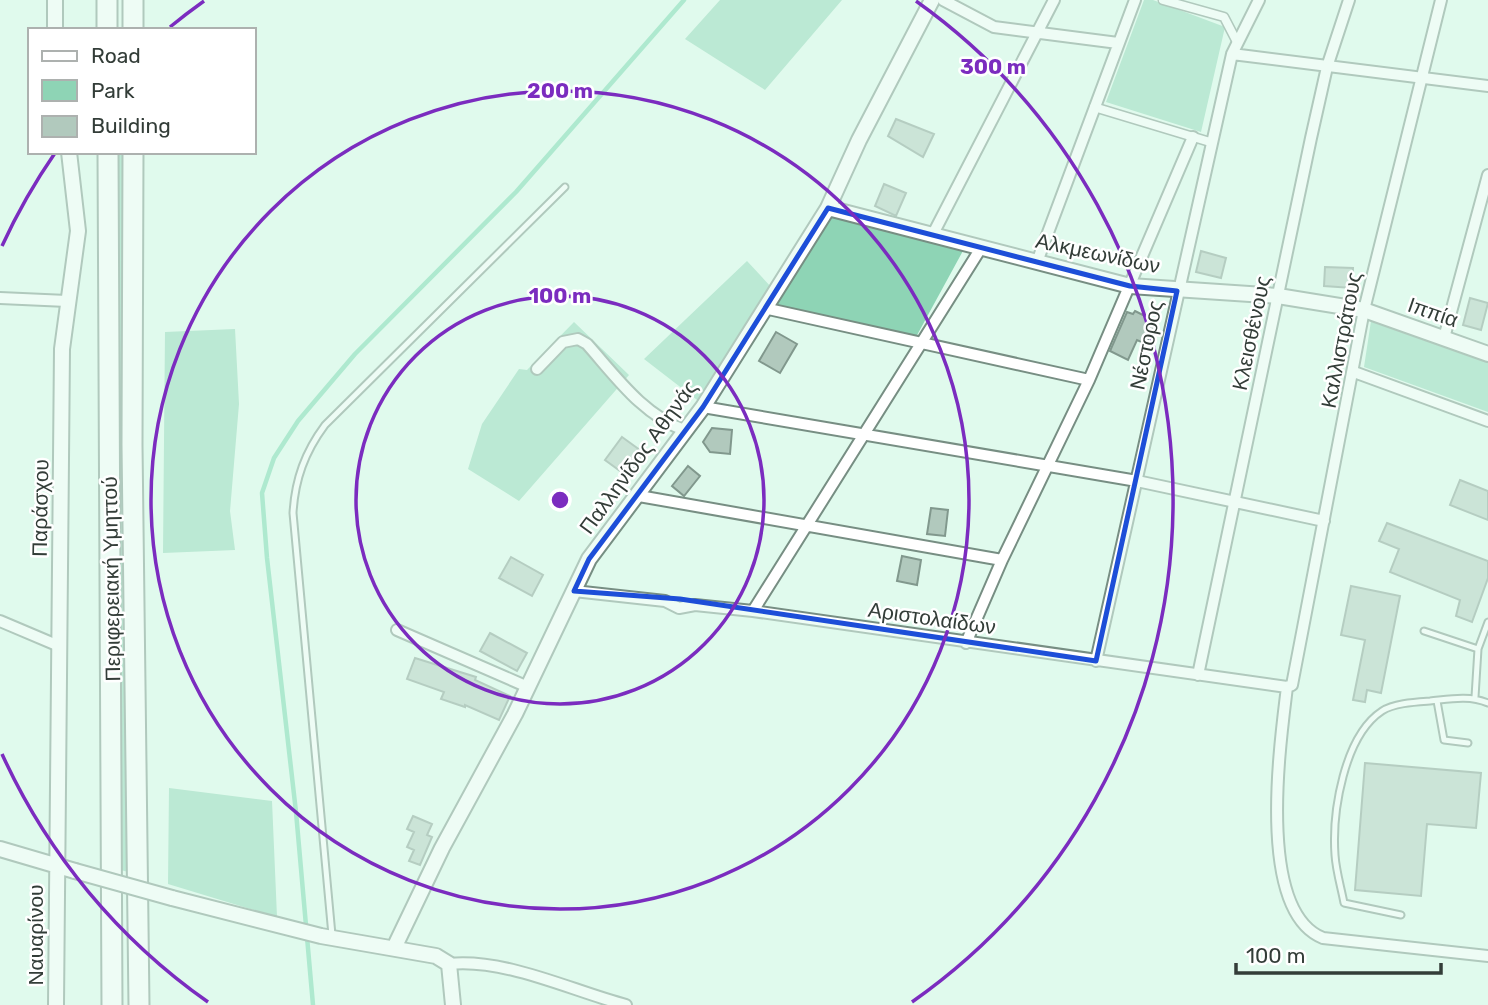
<svg xmlns="http://www.w3.org/2000/svg" width="1488" height="1005" font-family="Rubik,sans-serif">
  <style>
    .green { fill: #8ed4b5 }
    .lines { fill: none; stroke-linecap: round; stroke-linejoin: round }
    .stream { stroke: #71d5ab; stroke-width: 4.5 }
    .building { fill: #b1c9bd; stroke: #81988d; stroke-width: 2 }
    .service-casing { stroke: #778e83; stroke-width: 9 }
    .pedestrian-casing { stroke: #778e83; stroke-width: 11 }
    .minor-casing { stroke: #778e83; stroke-width: 14 }
    .tertiary-casing { stroke: #778e83; stroke-width: 18 }
    .motorway-casing { stroke: #778e83; stroke-width: 23 }
    .service { stroke: #fff; stroke-width: 5 }
    .pedestrian { stroke: #fff; stroke-width: 8 }
    .minor { stroke: #fff; stroke-width: 10 }
    .tertiary { stroke: #fff; stroke-width: 14 }
    .motorway { stroke: #fff; stroke-width: 19 }
    .tertiary-bridge-casing { stroke: #778e83; stroke-width: 18; stroke-linecap: butt }
    .tertiary-bridge { stroke: #fff; stroke-width: 14 }
    .marked { fill: none; stroke: #1d4ed8; stroke-width: 5; stroke-linejoin: round }
    .ring { fill: none; stroke: #7b2cbf; stroke-width: 3.5 }
    .labels { text-anchor: middle; dominant-baseline: central; stroke-width: 5; stroke-linejoin: round; paint-order: stroke }
    .street-label { font-size: 21px; fill: #333d38; stroke: #fff }
    .centre { fill: #7b2cbf; stroke: #fff; stroke-width: 3.5 }
    .ring-label { font-size: 21px; text-anchor: middle; font-weight: bold; fill: #7b2cbf; stroke: #fff; stroke-width: 5; stroke-linejoin: round; paint-order: stroke }
  </style>
  <rect width="100%" height="100%" fill="#e0faed"/>
  <path class="green" d="M 720,0 L 842,0 L 765,90 L 685,39 Z
    M 1144,0 L 1153,0 L 1225,27 L 1201,132 L 1106,102 Z
    M 117,152 L 125,152 L 128,872 L 121,870 Z
    M 831,216 L 964,249 L 916,337 L 773,304 Z
    M 747,261 L 772,288 L 701,403 L 644,359 Z
    M 1371,321 L 1488,360 L 1488,412 L 1364,367 Z
    M 574,322 L 629,375 L 519,501 L 468,469 L 482,424 L 519,369 L 527,370 Z
    M 235,329 L 239,404 L 230,511 L 235,550 L 163,553 L 165,332 Z
    M 169,788 L 272,801 L 277,917 L 168,884 Z"/>
  <g class="lines">
    <path class="stream" d="M 313,1005 L 296,812 L 267,558 L 262,493 L 274,458 L 298,421 L 355,354 L 516,192 L 684,0"/>
  </g>
  <path class="building" d="M 896,119 L 934,134 L 923,157 L 888,136 Z
    M 884,184 L 906,193 L 896,216 L 875,206 Z
    M 1201,251 L 1226,258 L 1221,278 L 1196,272 Z
    M 1325,267 L 1353,268 L 1352,288 L 1324,286 Z
    M 1470,298 L 1488,303 L 1481,330 L 1463,325 Z
    M 1135,311 L 1149,318 L 1148,321 L 1155,324 L 1146,344 L 1137,340 L 1128,360 L 1110,351 L 1127,312 L 1133,314 Z
    M 776,332 L 797,344 L 780,373 L 759,361 Z
    M 712,428 L 732,430 L 730,454 L 710,452 L 703,442 Z
    M 622,437 L 644,453 L 627,476 L 605,460 Z
    M 688,466 L 700,476 L 684,496 L 672,486 Z
    M 1460,480 L 1488,491 L 1488,520 L 1450,505 Z
    M 931,508 L 948,510 L 945,536 L 927,534 Z
    M 1387,523 L 1488,561 L 1488,578 L 1472,622 L 1456,616 L 1460,600 L 1390,572 L 1399,549 L 1379,541 Z
    M 902,556 L 921,560 L 917,585 L 897,581 Z
    M 511,557 L 543,575 L 532,596 L 499,578 Z
    M 1351,586 L 1400,596 L 1381,693 L 1367,690 L 1365,702 L 1353,700 L 1365,640 L 1341,635 Z
    M 490,633 L 527,653 L 517,671 L 480,651 Z
    M 415,658 L 476,677 L 475,680 L 510,696 L 499,720 L 465,705 L 465,707 L 441,699 L 444,692 L 407,679 Z
    M 1365,763 L 1481,773 L 1476,828 L 1427,824 L 1421,896 L 1355,890 Z
    M 413,816 L 432,824 L 427,835 L 432,837 L 420,865 L 409,861 L 414,850 L 407,847 L 414,832 L 407,829 Z"/>
  <g class="lines">
    <g class="service-casing">
      <path id="service" d="M 1424,631 L 1478,649
        M 1475,697 L 1478,649 L 1488,622
        M 1437,701 L 1444,740 L 1468,743
        M 1401,915 L 1344,903 C 1341,887 1336,871 1335,855 C 1332,812 1344,736 1382,711 C 1394,703 1416,702 1430,701 C 1450,699 1469,695 1488,703
        M 332,935 L 293,513 C 295,479 305,452 325,425 L 565,187"/>
    </g>
    <g class="pedestrian-casing">
      <path id="pedestrian" d="M 1163,0 L 1224,17 L 1237,42
        M 1094,107 L 1210,142"/>
    </g>
    <g class="minor-casing">
      <path id="minor" d="M 943,0 L 994,27 L 1118,43
        M 1232,54 L 1488,86
        M 933,234 L 1054,0
        M 1037,262 L 1135,0
        M 0,298 L 67,301
        M 764,308 L 1089,380
        M 1444,338 L 1488,175
        M 537,369 L 563,342 L 578,339 L 587,344 C 617,378 642,414 686,431
        M 1354,372 L 1488,421
        M 703,407 L 1137,481 L 1324,521
        M 639,496 L 1002,560
        M 574,591 L 665,601 L 679,608 L 695,605 L 753,611 L 1287,687
        M 753,611 L 981,248
        M 0,621 L 59,646
        M 397,630 L 528,687
        M 966,643 L 1002,560 L 1089,380 L 1193,137
        M 1096,661 L 1232,54 L 1259,0
        M 1198,675 L 1311,138 L 1327,67 L 1349,0
        M 1287,687 L 1292,685 L 1364,310 L 1441,0
        M 1287,687 C 1280,745 1256,911 1323,938 L 1488,956
        M 449,964 C 506,958 572,991 626,1005"/>
    </g>
    <g class="tertiary-casing">
      <path id="tertiary" d="M 55,30 L 55,0
        M 828,208 L 1130,286 L 1278,296 L 1364,310 L 1488,354
        M 0,849 L 75,871
        M 172,898 L 321,936 L 436,956 L 449,964 L 453,1005
        M 394,948 L 442,848 L 515,714 L 589,559 L 703,407 L 828,208 L 859,140 L 932,0
        M 56,1005 L 62,349 L 78,231 L 69,152"/>
    </g>
    <g class="motorway-casing">
      <path id="motorway" d="M 107,0 L 107,30
        M 133,30 L 133,0
        M 108,152 L 112,1005
        M 133,152 L 132,445 L 139,1005"/>
    </g>
    <use href="#service" class="service"/>
    <use href="#pedestrian" class="pedestrian"/>
    <use href="#minor" class="minor"/>
    <use href="#tertiary" class="tertiary"/>
    <use href="#motorway" class="motorway"/>
    <g class="tertiary-bridge-casing">
      <path id="tertiary-bridge" d="M 75,871 L 172,898"/>
    </g>
    <use href="#tertiary-bridge" class="tertiary-bridge"/>
  </g>
  <path d="M0 0H1488V1005H0ZM 828,208 L 1130,286 L 1177,291 L 1096,661 L 680,599 L 574,591 L 589,559 L 703,407 Z" fill="#e0faed" fill-opacity=".55" fill-rule="evenodd"/>
  <path class="marked" d="M 828,208 L 1130,286 L 1177,291 L 1096,661 L 680,599 L 574,591 L 589,559 L 703,407 Z"/>
  <g class="ring">
    <circle cx="560" cy="500" r="204"/>
    <circle cx="560" cy="500" r="409"/>
    <path d="M208 1002A613 613 0 0 1 2 754M2 246A613 613 0 0 1 55 153M170 27A613 613 0 0 1 204 1M916 1A613 613 0 0 1 912 1002"/>
  </g>
  <g class="labels">
    <g class="street-label">
      <text transform="translate(1098 253) rotate(12)">Αλκμεωνίδων</text>
      <text transform="translate(1433 312) rotate(19)">Ιππία</text>
      <text transform="translate(1251 333) rotate(-78)">Κλεισθένους</text>
      <text transform="translate(1341 340) rotate(-79)">Καλλιστράτους</text>
      <text transform="translate(1146 345) rotate(-78)">Νέστορος</text>
      <text transform="translate(638 457) rotate(-54)">Παλληνίδος Αθηνάς</text>
      <text transform="translate(40 508) rotate(-89)">Παράσχου</text>
      <text transform="translate(111 579) rotate(-91)">Περιφερειακή Υμηττού</text>
      <text transform="translate(932 618) rotate(8)">Αριστολαίδων</text>
      <text transform="translate(35 935) rotate(-90)">Ναυαρίνου</text>
    </g>
  </g>
  <circle cx="560" cy="500" r="10" class="centre"/>
  <g class="ring-label">
    <text x="993" y="74">300 m</text>
    <text x="560" y="98">200 m</text>
    <text x="560" y="303">100 m</text>
  </g>
  <rect x="28" y="28" width="228" height="126" fill="#ffffff" stroke="#adb1af" stroke-width="2"/>
  <rect x="42" y="51" width="35" height="10" fill="#ffffff" stroke="#adb1af" stroke-width="2"/>
  <text x="91" y="63" font-size="21" fill="#333d38">Road</text>
  <rect x="42" y="80" width="35" height="21" fill="#8ed4b5" stroke="#adb1af" stroke-width="2"/>
  <text x="91" y="98" font-size="21" fill="#333d38">Park</text>
  <rect x="42" y="116" width="35" height="21" fill="#b1c9bd" stroke="#adb1af" stroke-width="2"/>
  <text x="91" y="133" font-size="21" fill="#333d38">Building</text>
  <path d="M1236 963v10h205v-10" fill="none" stroke="#333d38" stroke-width="3.5"/>
  <text x="1246" y="963" font-size="21" fill="#333d38" stroke="#ffffff" stroke-width="5" paint-order="stroke">100 m</text>
</svg>
